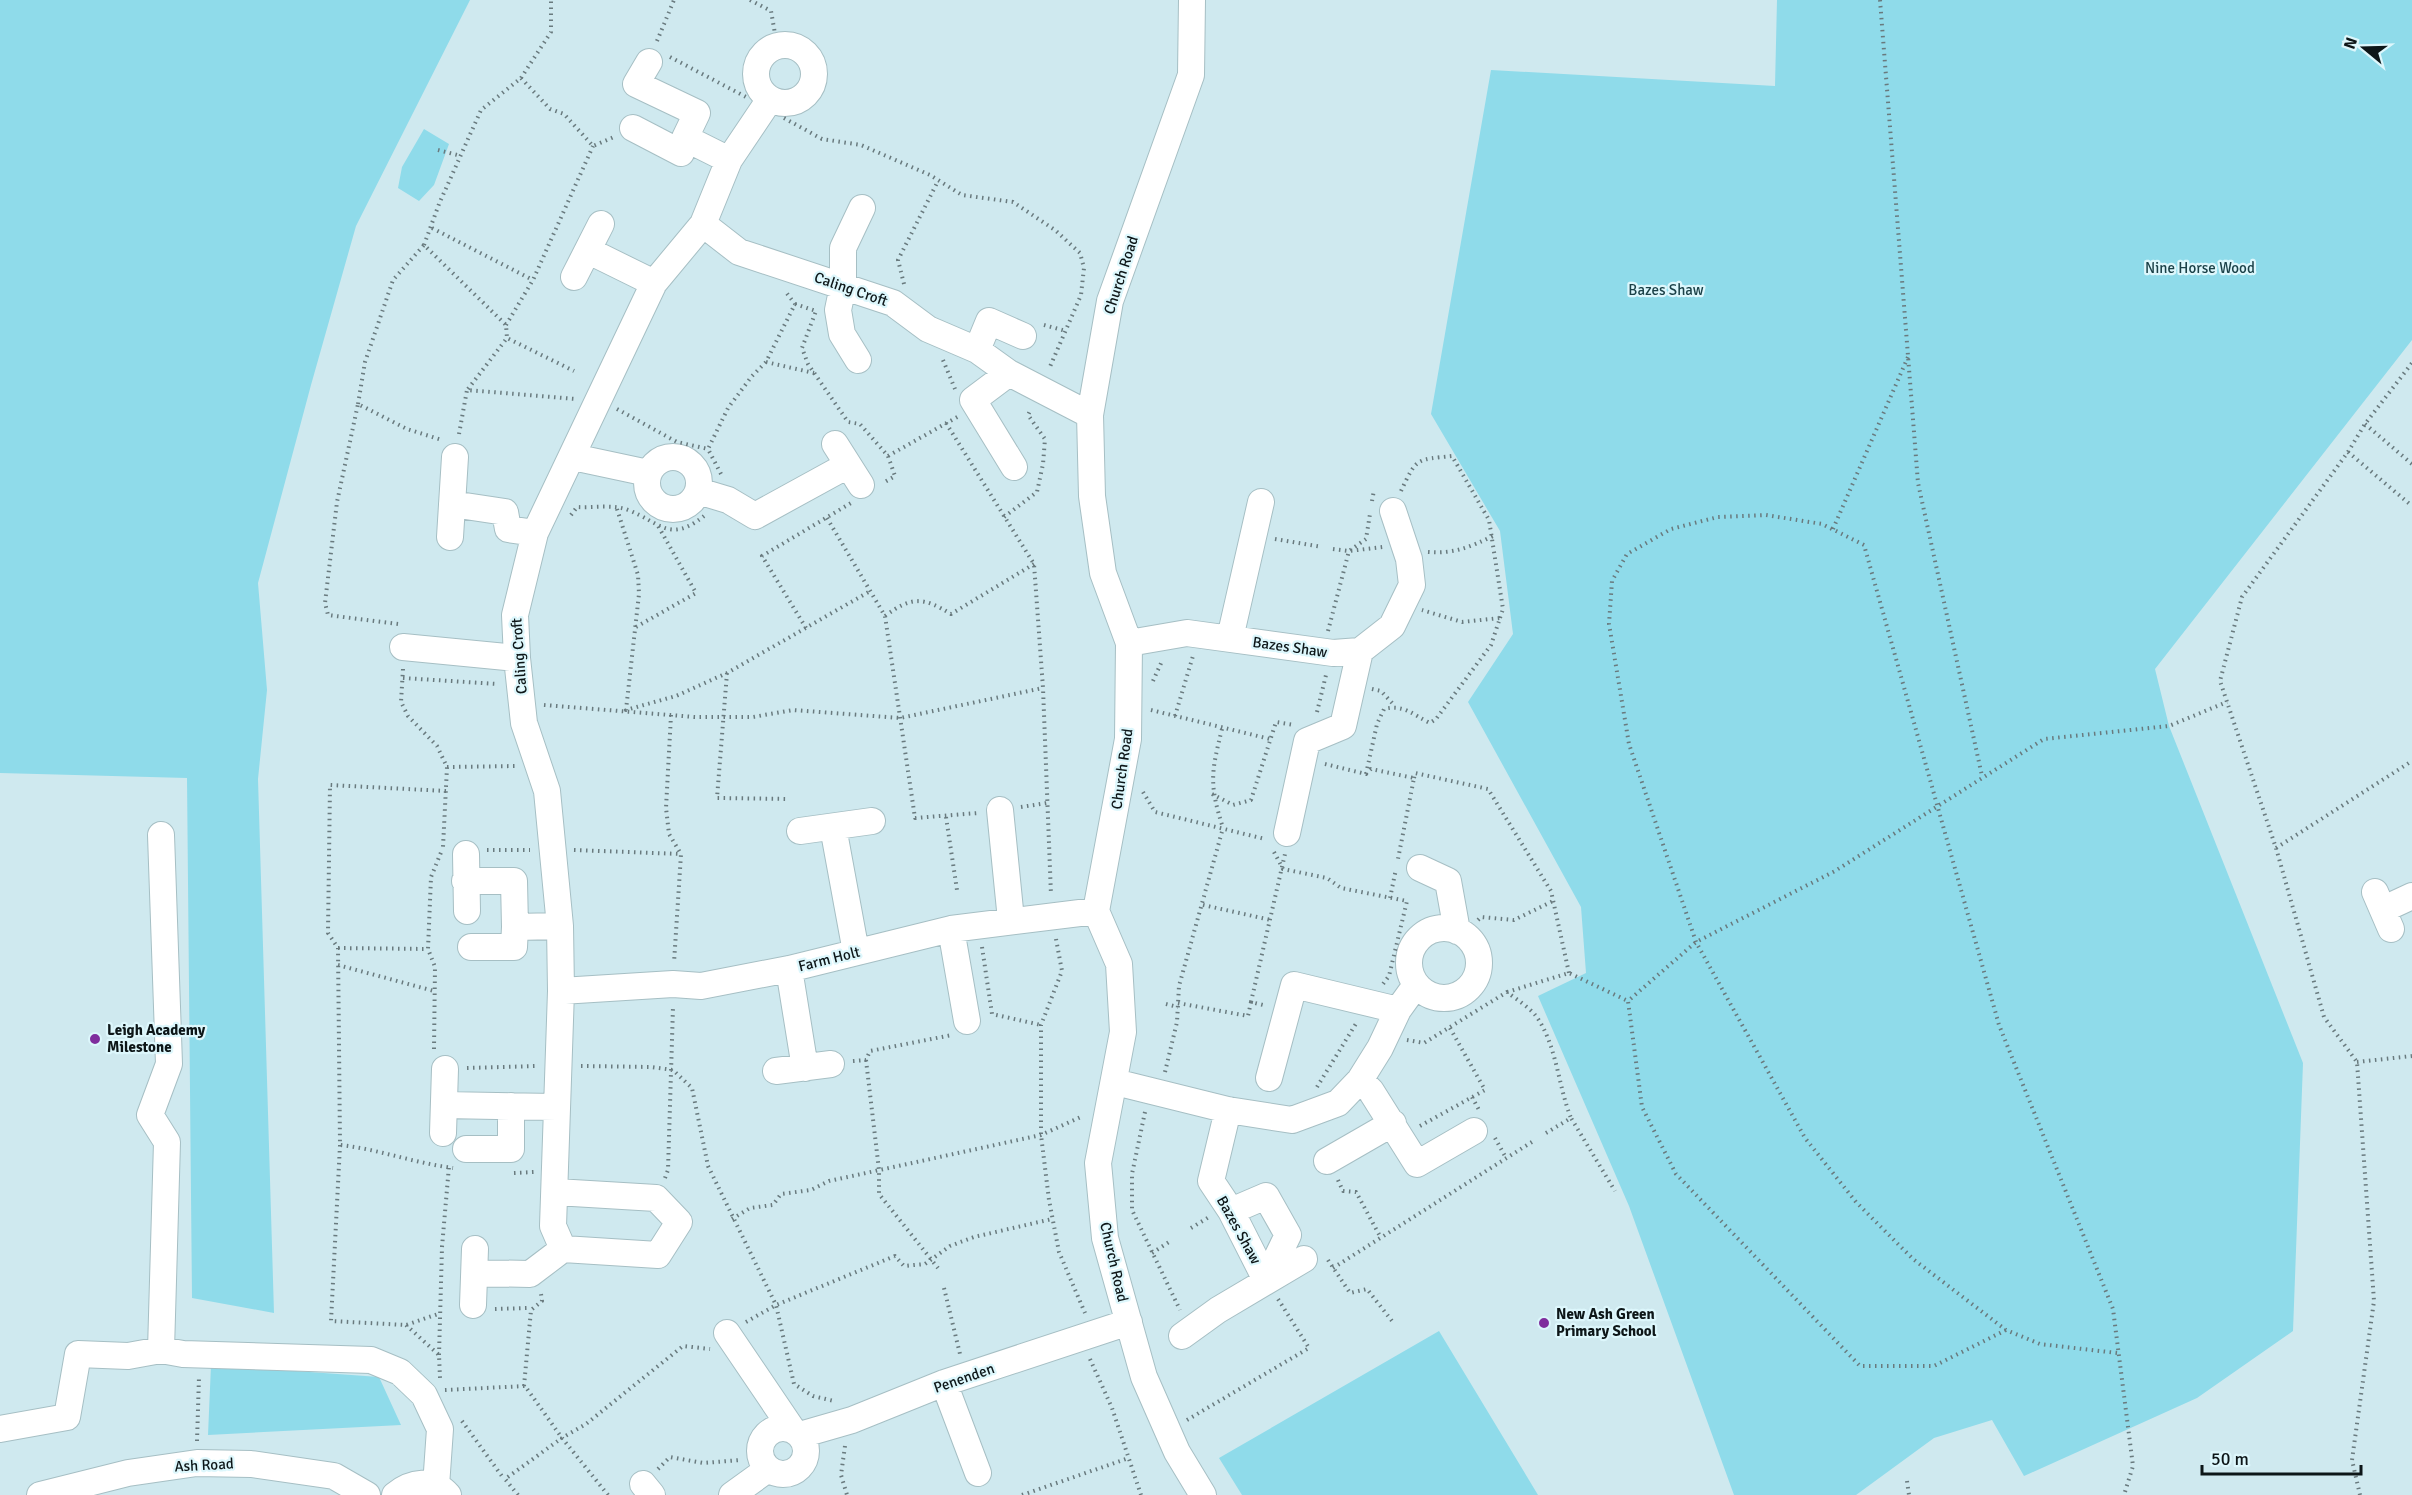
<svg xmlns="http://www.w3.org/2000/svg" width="2412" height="1495" font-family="Signika,sans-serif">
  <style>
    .green { fill: #8fdbea }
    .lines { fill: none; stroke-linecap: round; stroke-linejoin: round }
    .minor-casing { stroke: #a6bfc4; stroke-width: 28 }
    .path { stroke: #697a7e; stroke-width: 4; stroke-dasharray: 1.5 4.5; stroke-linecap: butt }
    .minor { stroke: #fff; stroke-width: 26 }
    .poi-dot { fill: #7f2d9d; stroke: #ddf7fc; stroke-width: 2 }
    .labels { text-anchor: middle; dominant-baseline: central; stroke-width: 4.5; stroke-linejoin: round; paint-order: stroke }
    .park-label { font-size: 15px; fill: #1b4148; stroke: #ddf7fc }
    .street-label { font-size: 15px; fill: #0d1618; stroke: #ddf7fc }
    .poi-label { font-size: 15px; font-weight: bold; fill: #0d1618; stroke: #ddf7fc; text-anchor: start }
  </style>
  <rect width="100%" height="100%" fill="#cfe9ef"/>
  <path class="green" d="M 0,0 L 470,0 L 356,226 L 311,385 L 258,583 L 267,690 L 258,779 L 274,1313 L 192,1298 L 187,778 L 0,773 Z
    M 1777,0 L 2412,0 L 2412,340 L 2155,669 L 2169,726 L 2303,1063 L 2293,1331 L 2197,1398 L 2024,1476 L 1992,1420 L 1934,1438 L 1856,1495 L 1734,1495 L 1629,1206 L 1538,996 L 1586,973 L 1581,907 L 1468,702 L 1513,634 L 1500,531 L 1431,414 L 1491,70 L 1775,86 Z
    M 424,129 L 449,144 L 434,185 L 419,201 L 398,188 L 402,167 Z
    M 1439,1331 L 1538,1495 L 1242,1495 L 1219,1458 Z
    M 211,1365 L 379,1377 L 401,1425 L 208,1435 Z"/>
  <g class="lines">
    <g class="minor-casing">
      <path id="minor" d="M 1192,0 L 1191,75 L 1110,301 L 1090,415 L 1092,496 L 1103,573 L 1129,643 L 1128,739 L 1096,911 L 1119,964 L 1123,1032 L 1098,1163 L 1105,1238 L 1144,1377 L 1177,1452 L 1203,1495
        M756 74a29 29 0 1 1 58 0a29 29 0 1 1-58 0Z
        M 649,62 L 636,84 L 697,113 L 685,138 L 729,160
        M 633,128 L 681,153 L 685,138
        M 703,224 L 739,252 L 893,303 L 928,329 L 977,350 L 1009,373 L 1090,415
        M 589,251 L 654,283
        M 574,277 L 601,224
        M 977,350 L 989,321 L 1023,336
        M 858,360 L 842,334 L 838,310 L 843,286 L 843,248 L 862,208
        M 1009,373 L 973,400 L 1014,467
        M 835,444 L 861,485
        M 573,457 L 648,473
        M647 483a26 26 0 1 1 52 0a26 26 0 1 1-52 0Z
        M 698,491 L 728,500 L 755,516 L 848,465
        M 452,504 L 505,512 L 508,529 L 535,533
        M 450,537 L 455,457
        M 1230,638 L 1261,502
        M 1129,643 L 1187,633 L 1333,653 L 1360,651 L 1392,626 L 1412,585 L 1409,559 L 1393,511
        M 403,647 L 517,658
        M 1000,810 L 1011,920
        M 833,827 L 856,952
        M 800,831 L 872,821
        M 1287,833 L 1307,741 L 1343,726 L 1360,651
        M 466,854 L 467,911
        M 1420,868 L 1448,881 L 1457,931
        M 465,881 L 514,881 L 515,927
        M 2375,892 L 2391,929
        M 2384,909 L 2412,896
        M1409 963a35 35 0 1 1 70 0a35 35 0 1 1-70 0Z
        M 951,929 L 967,1021
        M 471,947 L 514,947 L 515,927 L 560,926
        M 789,969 L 805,1068
        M 561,991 L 673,984 L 701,986 L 789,969 L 951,929 L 1096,911
        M 776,1071 L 831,1064
        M 1269,1078 L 1294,985 L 1398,1010
        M 1360,1080 L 1371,1091 L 1417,1164 L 1474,1131
        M 1115,1082 L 1228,1110 L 1292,1120 L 1338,1103 L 1360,1080 L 1380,1048 L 1398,1010 L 1416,985
        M 444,1105 L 556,1107
        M 1228,1110 L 1211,1181 L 1231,1211 L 1266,1280
        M 443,1133 L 445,1069
        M 466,1149 L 511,1149 L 511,1106
        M 1327,1161 L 1393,1123
        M 556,1192 L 656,1198 L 679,1222 L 658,1255 L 563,1249 L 553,1226 L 561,991 L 560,926 L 547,791 L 524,723 L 517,658 L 515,615 L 535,533 L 654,283 L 703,224 L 729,160 L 770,99
        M 1231,1211 L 1266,1196 L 1288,1235 L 1266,1280
        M 475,1273 L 530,1274 L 563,1249
        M 473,1305 L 475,1249
        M 727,1333 L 792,1429
        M 1182,1336 L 1218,1310 L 1304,1259
        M 161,1350 L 167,1142 L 150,1115 L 169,1064 L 161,835
        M 944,1383 L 978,1473
        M760 1451a23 23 0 1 1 46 0a23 23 0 1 1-46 0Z
        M 0,1429 L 67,1417 L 78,1354 L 128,1356 L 161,1350 L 183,1354 L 371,1360 L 400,1372 L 424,1395 L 440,1429 L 436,1486
        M 800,1435 L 852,1420 L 944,1383 L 1129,1322
        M 643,1484 L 652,1495
        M 40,1495 L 128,1473 L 197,1463 L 251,1464 L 334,1476 L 367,1495
        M 395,1495 C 411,1482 433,1478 448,1495
        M 732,1495 L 768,1469"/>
    </g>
    <path class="path" d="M 750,0 L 771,11 L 777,45
      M 1880,0 L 1918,483 L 1982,776
      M 657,41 L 674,0
      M 670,57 L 746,97
      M 521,78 L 551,32 L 551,0
      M 784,118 L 822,139 L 861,145 L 930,175 L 962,195 L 1013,202 L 1055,230 L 1080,253 L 1084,268 L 1081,295 L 1049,369
      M 438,150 L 461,156
      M 432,228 L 533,280
      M 424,245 L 439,204 L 481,110 L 521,78 L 550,109 L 564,114 L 593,146 L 614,137
      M 904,284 L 898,260 L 938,181
      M 795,304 L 816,311 L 802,348 L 808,364 L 848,422 L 860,424 L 888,456 L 895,476 L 883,483
      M 506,325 L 533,280 L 593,146
      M 1044,325 L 1066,331
      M 943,360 L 955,389
      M 766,362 L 814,373
      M 468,389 L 507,338 L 574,371
      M 358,404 L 365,362 L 393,280 L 424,245 L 506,325 L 507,338
      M 617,409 L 677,442 L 708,449
      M 946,423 L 1034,564 L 1043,688 L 1051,895
      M 2365,424 L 2412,464
      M 459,434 L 467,390 L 576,399
      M 2348,452 L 2412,506
      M 888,456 L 959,416
      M 721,474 L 708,449 L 728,408 L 752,376 L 766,362 L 795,304 L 785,291
      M 1401,491 C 1417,457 1416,460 1452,456 L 1489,520 L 1503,609 L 1500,618
      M 1372,501 L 1374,490
      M 617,509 L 638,575 L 639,594 L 626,710 L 676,696 L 727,673 L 872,590
      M 571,515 L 577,507 C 592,508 614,504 628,510 C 660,522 669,544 704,516
      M 1004,517 L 1037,492 L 1043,464 L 1045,439 L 1028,415 L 1031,409
      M 827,518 L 885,616 L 915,818 L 978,813
      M 1833,529 L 1908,357
      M 1275,539 L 1322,547
      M 1333,549 L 1349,551 L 1383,547
      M 1428,552 C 1454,554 1470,547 1493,536
      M 885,616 C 912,596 923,597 951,614 L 1034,564
      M 398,624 L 328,615 L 325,603 L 337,502 L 358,404 L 407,429 L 442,440
      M 636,627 L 696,593 L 657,524
      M 806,628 L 762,556 L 851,503
      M 1328,631 L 1349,551 L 1366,539 L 1370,514
      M 403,669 L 401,702 L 408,716 L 437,746 L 447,767 L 443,847
      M 727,673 L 717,798 L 788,799
      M 403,678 L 498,684
      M 1153,681 L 1162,661
      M 1372,689 L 1381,691 L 1395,706
      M 544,705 L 695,717 L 753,717 L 793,710 L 900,718 L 1043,688
      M 1151,710 L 1270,739
      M 1317,712 L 1326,675
      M 671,715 L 666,808 L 669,834 L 681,854 L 674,963
      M 1175,716 L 1193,656
      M 1222,729 C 1211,773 1209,784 1223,828
      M 1325,764 L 1366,774 L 1371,769 L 1414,778 L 1398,859
      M 447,767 L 517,766
      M 1366,774 L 1377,724 L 1384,709 C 1404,704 1413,715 1430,723 L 1436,719 L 1491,645 L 1500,618 L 1462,622 L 1422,610
      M 1414,778 L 1415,773 L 1488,789 L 1551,891 L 1569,973
      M 446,791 L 330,785 L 328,933 L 338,948 L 340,1145 C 378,1149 414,1163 453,1168
      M 1143,792 L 1155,812 L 1265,839
      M 1212,794 L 1233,805 L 1251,800 L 1276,722 L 1294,725
      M 1021,807 L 1047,803
      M 946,817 L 957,890
      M 2276,848 L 2412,761
      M 487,850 L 530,850
      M 574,850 L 681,854
      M 1274,852 L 1283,869 L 1327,878 L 1341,888 L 1407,901 L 1389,976 L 1383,984
      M 1390,898 L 1396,869
      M 1203,905 L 1271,920
      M 1478,920 L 1481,917 L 1514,920 L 1553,901
      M 1056,939 L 1062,971 L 1041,1025 L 1041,1135 L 1049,1200 L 1059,1252 L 1085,1313
      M 982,947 L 992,1014 L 1041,1025
      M 338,948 L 428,949
      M 338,965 L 434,991
      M 1507,992 L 1569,973 L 1628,1001
      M 1251,1002 L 1285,854
      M 1178,1003 L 1248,1016 L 1251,1002 L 1267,1006
      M 1166,1004 L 1178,1007
      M 1407,1040 L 1424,1043 L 1507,992 C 1516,999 1529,1007 1536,1016 C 1557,1045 1558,1086 1571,1118
      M 434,1049 L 435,967 L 428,949 L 431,877 L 442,850
      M 866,1060 L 879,1170 L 879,1194 L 938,1268
      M 853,1061 L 866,1060 L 870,1051 L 952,1035
      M 2357,1062 L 2412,1056
      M 581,1066 L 651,1067 L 673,1070 L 692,1088 L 708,1166 L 776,1305 L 794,1384 L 813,1396 L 834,1401
      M 467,1068 L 537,1066
      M 1165,1072 L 1177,1022 L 1179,986 L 1223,828
      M 1317,1087 L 1357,1022
      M 1472,1097 L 1479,1110
      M 1145,1112 L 1132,1174 L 1132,1210 L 1180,1310
      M 1420,1126 L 1485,1090 L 1450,1028
      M 1546,1133 L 1571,1118 L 1615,1191
      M 1495,1138 L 1506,1158
      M 340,1145 L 331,1321 L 406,1325 L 438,1314
      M 514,1173 L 534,1172
      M 665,1178 L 668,1170 L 673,1007
      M 1338,1180 L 1343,1191 L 1356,1192 L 1381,1238
      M 732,1219 L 750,1208 L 773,1205 L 781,1194 L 811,1190 L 829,1181 L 1041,1135 L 1083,1116
      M 1191,1228 L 1209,1217
      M 1152,1253 L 1169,1242
      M 1328,1260 L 1350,1293 L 1367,1289 L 1392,1321
      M 1333,1268 L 1535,1140
      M 944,1288 L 960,1354
      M 495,1309 L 527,1308
      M 746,1322 L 776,1305 L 895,1256 L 904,1266 L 925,1264 L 950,1246 L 974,1237 L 1052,1219
      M 406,1325 L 439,1355 L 440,1378
      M 2006,1330 L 1934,1366 L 1860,1366 L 1676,1174 L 1642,1107 L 1628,1001 L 1696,942 L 1835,871 L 2044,739 L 2169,726 L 2227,702
      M 2117,1353 L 2040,1344 L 2006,1330 L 1913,1259 L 1856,1202 L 1805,1138 L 1696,942 L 1629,744 L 1609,624 L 1612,581 L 1627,554 L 1671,529 L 1718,517 L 1766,515 L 1822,524 L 1864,545 L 1999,1025 L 2113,1309 L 2133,1466 L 2124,1495
      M 439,1355 L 442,1247 L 449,1166
      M 1090,1359 L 1112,1408 L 1141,1495
      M 524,1386 L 531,1310 L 542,1301 L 541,1294
      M 445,1390 L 525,1386 L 562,1438
      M 1187,1420 L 1309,1348 L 1278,1299
      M 462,1421 L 504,1479
      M 197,1441 L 199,1377
      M 845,1446 L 841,1475 L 847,1495
      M 658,1469 L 670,1457 L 703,1463 L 741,1460
      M 1907,1481 L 1909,1495
      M 518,1495 L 505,1479 L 562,1438
      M 608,1495 L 562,1438 L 586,1424 L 683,1346 L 710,1349
      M 1022,1495 L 1129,1458
      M 2360,1495 L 2352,1460 L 2374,1301 L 2357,1062 L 2324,1017 L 2276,848 L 2220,681 L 2242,597 L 2348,452 L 2365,424 L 2412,363"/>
    <use href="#minor" class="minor"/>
  </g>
  <g class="poi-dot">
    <circle cx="95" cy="1039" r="6"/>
    <circle cx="1544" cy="1323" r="6"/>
  </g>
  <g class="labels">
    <g class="park-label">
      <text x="2200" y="268">Nine Horse Wood</text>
      <text x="1666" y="290">Bazes Shaw</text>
    </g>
    <g class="street-label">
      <text transform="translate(1121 275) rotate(-72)">Church Road</text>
      <text transform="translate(851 289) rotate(19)">Caling Croft</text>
      <text transform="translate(1290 647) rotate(8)">Bazes Shaw</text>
      <text transform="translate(519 656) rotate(-94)">Caling Croft</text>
      <text transform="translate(1122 769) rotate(-82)">Church Road</text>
      <text transform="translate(829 959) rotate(-14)">Farm Holt</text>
      <text transform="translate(1239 1230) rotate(61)">Bazes Shaw</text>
      <text transform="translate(1114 1262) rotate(77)">Church Road</text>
      <text transform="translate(964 1378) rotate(-19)">Penenden</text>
      <text transform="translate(204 1465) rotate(-3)">Ash Road</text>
    </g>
    <g class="poi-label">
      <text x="107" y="1030">Leigh Academy<tspan x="107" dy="17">Milestone</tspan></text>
      <text x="1556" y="1314">New Ash Green<tspan x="1556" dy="17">Primary School</tspan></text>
    </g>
  </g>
  <g transform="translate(2364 48) rotate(289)" stroke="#ddf7fc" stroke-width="4.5" paint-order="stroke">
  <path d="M0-4.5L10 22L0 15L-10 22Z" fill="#0d1618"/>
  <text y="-9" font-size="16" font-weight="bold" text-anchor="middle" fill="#0d1618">N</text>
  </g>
  <path d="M2202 1465v9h159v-9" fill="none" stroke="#0d1618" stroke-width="3"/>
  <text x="2211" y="1465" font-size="18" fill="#0d1618" stroke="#ddf7fc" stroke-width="4.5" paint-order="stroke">50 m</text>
</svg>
